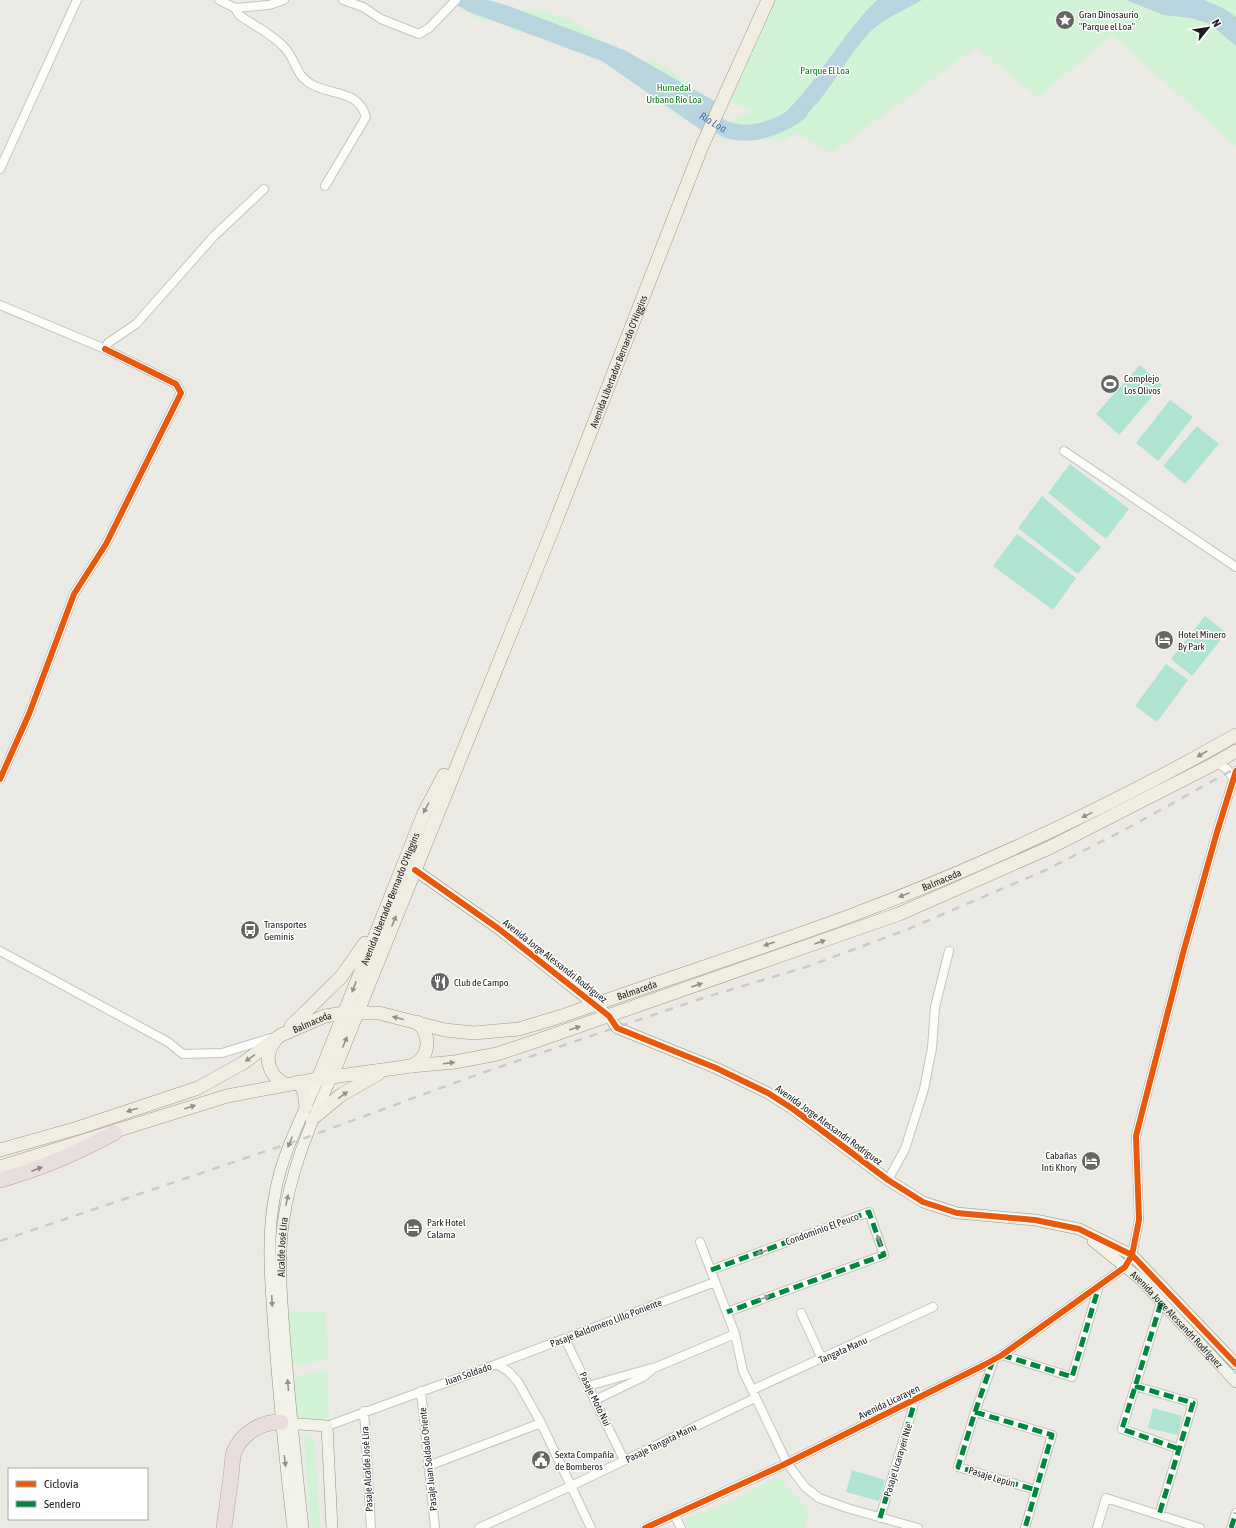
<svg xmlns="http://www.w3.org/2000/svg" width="1236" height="1528" font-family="'Asap Condensed',sans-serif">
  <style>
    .park { fill: #d2f3d5 }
    .pitch { fill: #afe4d2 }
    .water { fill: #b7d4df }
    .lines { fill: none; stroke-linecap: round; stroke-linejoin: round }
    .river { stroke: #b7d4df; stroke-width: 16 }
    .street-casing { stroke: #c4c4c1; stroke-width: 10 }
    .secondary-casing { stroke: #91957c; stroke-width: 12 }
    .primary-casing { stroke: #a19a81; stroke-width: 14 }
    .highway-casing { stroke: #c19ca3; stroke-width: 16 }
    .street { stroke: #fcfcfb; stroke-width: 8 }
    .secondary { stroke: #f2f2e9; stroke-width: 11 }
    .primary { stroke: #f1ede3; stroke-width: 13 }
    .highway { stroke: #e9dede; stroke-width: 15 }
    .rail { stroke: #cacac9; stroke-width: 2.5; stroke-dasharray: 8 8; stroke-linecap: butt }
    .quiet { stroke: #00873e; stroke-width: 5; stroke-dasharray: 10 5; stroke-linecap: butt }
    .cycleway-casing { stroke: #fff; stroke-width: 8 }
    .cycleway { stroke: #e8590c; stroke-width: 6 }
    .oneway { fill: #928f8a }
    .oneway2 { fill: #92928d }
    .oneway3 { fill: #8d8787 }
    .oneway4 { fill: #989897 }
    .labels { text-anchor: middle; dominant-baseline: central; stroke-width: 3; stroke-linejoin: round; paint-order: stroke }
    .poi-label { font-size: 10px; fill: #1d1d1d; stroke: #fff; text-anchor: start }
    .park-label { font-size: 10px; fill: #097c1d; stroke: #fff }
    .street-label { font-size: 10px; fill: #1d1d1d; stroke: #fff }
    .water-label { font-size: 11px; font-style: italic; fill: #4871ae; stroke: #fff }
  </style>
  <rect width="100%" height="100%" fill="#ebeae5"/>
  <path class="park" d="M 771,0 L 1236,0 L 1236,146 L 1112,35 L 1038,97 L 976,47 L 832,153 L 795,133 L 785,140 L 724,139 L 715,132 L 698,124 L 681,119 L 651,97 L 626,68 L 549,38 L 515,30 L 500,22 L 478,19 L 465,10 L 516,11 L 525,9 L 549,13 L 569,19 L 619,51 L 627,51 L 630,59 L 635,62 L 654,61 L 686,81 L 693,88 L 694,98 L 703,113 L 728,122 L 753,112 L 731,101 L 728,95 Z
    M 289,1311 L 326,1312 L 328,1358 L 299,1366 L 290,1360 Z
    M 328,1370 L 329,1417 C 316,1421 306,1421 294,1415 L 292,1382 L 300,1375 Z
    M 304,1436 L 311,1437 L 315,1444 L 320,1528 L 311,1528 Z
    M 778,1477 L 810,1511 L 805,1528 L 687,1528 L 684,1519 L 728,1503 Z"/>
  <path class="pitch" d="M 1140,365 L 1162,385 L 1119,435 L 1096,414 Z
    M 1170,400 L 1193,417 L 1158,461 L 1136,443 Z
    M 1197,426 L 1219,444 L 1185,484 L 1163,466 Z
    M 1070,464 L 1129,509 L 1106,539 L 1048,493 Z
    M 1042,496 L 1101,547 L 1078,574 L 1018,528 Z
    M 1017,534 L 1076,578 L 1053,610 L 993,566 Z
    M 1205,616 L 1226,633 L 1192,676 L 1171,659 Z
    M 1166,664 L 1188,680 L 1157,722 L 1135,706 Z
    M 1153,1408 L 1182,1416 L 1178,1435 L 1148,1428 Z
    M 852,1470 L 885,1480 L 879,1501 L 846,1492 Z"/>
  <path class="water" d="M 448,0 L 488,0 L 509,6 L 624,50 L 716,102 L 704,132 L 602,61 L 469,12 Z
    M 877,0 L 922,0 C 904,10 885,18 870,32 C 842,61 826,103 792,127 L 783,123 L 783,117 L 786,112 C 820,78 842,34 877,0 Z
    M 1126,0 L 1204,0 L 1223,8 L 1236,17 L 1236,46 L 1210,24 L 1191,18 L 1164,15 Z"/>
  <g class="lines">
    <path class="river" id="s1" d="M 701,115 C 709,119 717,125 725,129 C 749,139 781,127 800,112"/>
    <g class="street-casing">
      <path id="street" d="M 219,0 L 235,8 L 269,5 L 284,0
        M 343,0 L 363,7 L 381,19 L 419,34 L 429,28 L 456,0
        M 235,8 L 239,15 C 253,25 272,34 284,47 C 296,59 295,75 311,84 C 331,96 358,89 366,117 L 325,186
        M 0,169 L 77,0
        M 0,305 L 105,349 L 108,343 L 136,324 L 214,236 L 264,189
        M 1064,451 L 1236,567
        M 1213,765 L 1219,764 L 1227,769 L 1234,780
        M 0,779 L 29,714 L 74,594 L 106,544 L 181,393 L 176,384 L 105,349
        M 0,951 L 168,1042 L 183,1054 L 222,1053 L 271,1038
        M 888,1180 L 905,1149 L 924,1089 L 932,1048 L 935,1007 L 949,951
        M 700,1242 L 735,1334 L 743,1371 L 787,1463 L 805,1487 L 819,1498 L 847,1508 L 918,1528
        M 711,1270 L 869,1212 L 884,1255 L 727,1312
        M 1161,1303 L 1122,1429 L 1179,1449
        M 801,1313 L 822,1359
        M 565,1339 L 624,1460
        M 1002,1355 L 1072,1377 L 1099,1286
        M 994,1360 L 975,1412 L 958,1467 L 1036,1490
        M 497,1364 L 715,1282
        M 588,1386 L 652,1368
        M 1135,1386 L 1193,1403 L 1159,1515
        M 752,1390 L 933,1307
        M 421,1391 L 435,1528
        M 595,1400 L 643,1377 L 654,1368 L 735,1334
        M 364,1411 L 371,1528
        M 975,1412 L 1052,1435 L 1025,1528
        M 327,1426 L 497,1364 L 509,1372 L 518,1382 L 541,1423 L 591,1528
        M 428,1466 L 541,1423
        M 674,1514 L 681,1528
        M 880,1518 L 915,1401
        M 479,1528 L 571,1486 L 755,1398
        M 645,1528 L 781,1466 L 984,1365 L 1002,1355 L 1125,1267 L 1132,1255 L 1139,1220 L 1136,1136 L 1183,953 L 1217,832 L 1236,771
        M 1097,1528 L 1106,1498 L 1200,1528
        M 1231,1528 L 1236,1513"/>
    </g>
    <g class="secondary-casing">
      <g id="secondary">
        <path d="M 415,870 L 499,929 L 609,1016 L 617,1028 L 716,1068 L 768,1093 L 793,1109 L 888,1180 L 923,1202 L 957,1213 L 1035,1220 L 1079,1229 L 1132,1255 L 1236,1364"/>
        <path id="s2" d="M 1093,1241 L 1139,1278 L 1236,1382"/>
        <path d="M 285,1423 L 327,1426 L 332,1528"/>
        <path d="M 293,1528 C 285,1462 279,1396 274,1330 C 271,1285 266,1238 275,1194 C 282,1153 302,1117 318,1079"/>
        <path id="s3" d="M 303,1528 C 296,1467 290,1406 285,1344 C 282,1305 278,1264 283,1224 C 290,1172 310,1125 331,1078"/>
      </g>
    </g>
    <g class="primary-casing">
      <g id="primary">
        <path d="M 291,1026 L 341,977 L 365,943"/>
        <path d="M 275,1041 C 262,1056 269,1076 285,1084"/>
        <path d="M 411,1066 C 430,1058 432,1036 417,1022"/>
        <path id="s4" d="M 331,1078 L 552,531 L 702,146 L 768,0"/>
        <path id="s5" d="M 318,1079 L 424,813 L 444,775"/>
        <path d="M 298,1082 L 304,1091 L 306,1106"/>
        <path d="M 312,1119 L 341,1095 L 378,1074"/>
        <path id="s6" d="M 0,1150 L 78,1128 L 198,1088 L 243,1063 L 281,1035 L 325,1016 L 344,1013 L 379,1013 L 445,1030 L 474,1033 L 519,1029 L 562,1016 C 656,982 752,952 847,917 C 981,867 1111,806 1236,735"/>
        <path d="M 0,1167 L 227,1096 L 318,1079 L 411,1066 L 455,1062 L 497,1054 L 536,1041 L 899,914 L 1049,848 L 1212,765 L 1236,751"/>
      </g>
    </g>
    <g class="highway-casing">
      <path id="highway" d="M 0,1180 C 41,1169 77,1153 114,1133
        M 224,1528 C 226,1511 229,1493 231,1476 C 232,1468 232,1459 234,1452 C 241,1434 262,1421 281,1422"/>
    </g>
    <use href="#street" class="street"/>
    <use href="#secondary" class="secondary"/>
    <use href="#primary" class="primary"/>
    <use href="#highway" class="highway"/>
    <path class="rail" d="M 0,1241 L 305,1138 L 476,1075 L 703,998 L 806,967 L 906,930 L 1046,870 L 1126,829 L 1236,768"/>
    <path class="quiet" d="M 711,1270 L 869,1212 L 884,1255 L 727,1312
      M 1161,1303 L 1122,1429 L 1179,1449
      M 1002,1355 L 1072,1377 L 1099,1286
      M 993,1360 L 975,1412 L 958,1467 L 1036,1490
      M 1135,1386 L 1193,1403 L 1159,1515
      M 975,1412 L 1052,1435 L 1025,1528
      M 880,1518 L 915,1401
      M 1231,1528 L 1236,1513"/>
    <g class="cycleway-casing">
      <path id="cycleway" d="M 0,779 L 29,714 L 74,594 L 106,544 L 181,393 L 176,384 L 105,349
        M 415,870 L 499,929 L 609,1016 L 617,1028 L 716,1068 L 768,1093 L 793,1109 L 888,1180 L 923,1202 L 957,1213 L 1035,1220 L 1079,1229 L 1132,1255 L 1236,1364
        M 645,1528 L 781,1466 L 984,1365 L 1002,1355 L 1125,1267 L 1132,1255 L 1139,1220 L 1136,1136 L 1183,953 L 1217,832 L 1236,771"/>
    </g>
    <use href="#cycleway" class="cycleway"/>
  </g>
  <defs><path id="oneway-solid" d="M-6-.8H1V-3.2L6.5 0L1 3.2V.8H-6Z"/></defs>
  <g class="oneway">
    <use href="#oneway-solid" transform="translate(1202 754) rotate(150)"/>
    <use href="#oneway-solid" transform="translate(426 808) rotate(118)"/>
    <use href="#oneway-solid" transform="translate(1087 815) rotate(154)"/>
    <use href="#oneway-solid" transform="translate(904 895) rotate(158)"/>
    <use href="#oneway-solid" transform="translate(394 921) rotate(-68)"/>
    <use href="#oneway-solid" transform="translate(820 942) rotate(-19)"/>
    <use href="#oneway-solid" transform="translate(769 944) rotate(161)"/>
    <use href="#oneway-solid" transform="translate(697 985) rotate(-19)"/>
    <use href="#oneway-solid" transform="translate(354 987) rotate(111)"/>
    <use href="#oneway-solid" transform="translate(398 1018) rotate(-166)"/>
    <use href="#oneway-solid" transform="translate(575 1028) rotate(-19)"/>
    <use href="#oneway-solid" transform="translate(345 1042) rotate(-68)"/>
    <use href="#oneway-solid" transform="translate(250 1058) rotate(146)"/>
    <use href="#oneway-solid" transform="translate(449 1063) rotate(-7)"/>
    <use href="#oneway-solid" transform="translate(343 1095) rotate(-36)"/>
    <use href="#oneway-solid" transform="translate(190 1107) rotate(-17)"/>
    <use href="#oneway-solid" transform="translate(132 1110) rotate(162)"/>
  </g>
  <g class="oneway2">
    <use href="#oneway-solid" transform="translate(290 1142) rotate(112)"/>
    <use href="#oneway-solid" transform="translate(287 1200) rotate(-78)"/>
    <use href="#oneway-solid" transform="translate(272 1301) rotate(87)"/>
    <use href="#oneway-solid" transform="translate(288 1385) rotate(-95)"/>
    <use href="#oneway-solid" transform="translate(285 1461) rotate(83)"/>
  </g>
  <use class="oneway3" href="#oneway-solid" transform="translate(37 1169) rotate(-21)"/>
  <g class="oneway4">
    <use href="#oneway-solid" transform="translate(879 1240) rotate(-110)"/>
    <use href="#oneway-solid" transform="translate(762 1252) rotate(160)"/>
    <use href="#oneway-solid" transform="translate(764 1298) rotate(-20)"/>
  </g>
  <defs>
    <g id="sight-disc" transform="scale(1)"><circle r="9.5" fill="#656563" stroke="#fff"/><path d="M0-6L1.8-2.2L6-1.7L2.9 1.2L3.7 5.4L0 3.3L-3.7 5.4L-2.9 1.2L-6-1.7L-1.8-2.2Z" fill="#fff"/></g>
    <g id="stadium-disc" transform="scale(1)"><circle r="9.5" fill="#656563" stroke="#fff"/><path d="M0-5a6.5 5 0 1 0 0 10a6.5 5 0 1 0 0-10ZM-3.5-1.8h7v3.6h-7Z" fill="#fff"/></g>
    <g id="hotel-disc" transform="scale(1)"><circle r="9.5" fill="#656563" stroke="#fff"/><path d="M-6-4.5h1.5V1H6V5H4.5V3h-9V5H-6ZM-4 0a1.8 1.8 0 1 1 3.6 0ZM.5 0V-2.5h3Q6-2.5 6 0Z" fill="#fff"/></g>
    <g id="bus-disc" transform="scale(1)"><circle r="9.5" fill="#656563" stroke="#fff"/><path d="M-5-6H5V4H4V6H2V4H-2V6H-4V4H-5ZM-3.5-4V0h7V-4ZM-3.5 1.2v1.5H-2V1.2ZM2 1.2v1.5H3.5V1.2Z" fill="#fff"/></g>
    <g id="restaurant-disc" transform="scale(1)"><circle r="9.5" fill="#656563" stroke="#fff"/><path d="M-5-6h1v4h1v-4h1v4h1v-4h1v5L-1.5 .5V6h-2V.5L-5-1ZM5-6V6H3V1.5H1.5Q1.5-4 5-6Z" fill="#fff"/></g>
    <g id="civic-disc" transform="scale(1)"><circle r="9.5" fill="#656563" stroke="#fff"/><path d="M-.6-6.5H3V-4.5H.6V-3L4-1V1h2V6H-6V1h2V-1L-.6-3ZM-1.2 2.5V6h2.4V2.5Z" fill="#fff"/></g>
  </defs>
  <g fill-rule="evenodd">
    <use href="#sight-disc" x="1065" y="20"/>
    <use href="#stadium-disc" x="1110" y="384"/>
    <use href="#hotel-disc" x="1164" y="640"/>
    <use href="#bus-disc" x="250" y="930"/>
    <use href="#restaurant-disc" x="440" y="982"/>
    <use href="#hotel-disc" x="1091" y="1161"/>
    <use href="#hotel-disc" x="413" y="1228"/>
    <use href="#civic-disc" x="541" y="1460"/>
  </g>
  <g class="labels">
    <g class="poi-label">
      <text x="1079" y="14">Gran Dinosaurio<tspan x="1079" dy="12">"Parque el Loa"</tspan></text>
      <text x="1124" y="378">Complejo<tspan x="1124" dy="12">Los Olivos</tspan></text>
      <text x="1178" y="634">Hotel Minero<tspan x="1178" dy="12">By Park</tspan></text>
      <text x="264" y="924">Transportes<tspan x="264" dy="12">Geminis</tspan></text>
      <text x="454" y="982">Club de Campo</text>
      <text x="1077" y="1155" text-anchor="end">Cabañas<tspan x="1077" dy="12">Inti Khory</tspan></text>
      <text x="427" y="1222">Park Hotel<tspan x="427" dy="12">Calama</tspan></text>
      <text x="555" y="1454">Sexta Compañía<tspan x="555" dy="12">de Bomberos</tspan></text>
    </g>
    <g class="park-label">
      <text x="825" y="70">Parque El Loa</text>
      <text x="674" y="87">Humedal<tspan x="674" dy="12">Urbano Río Loa</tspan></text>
    </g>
    <g class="street-label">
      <text stroke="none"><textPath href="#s4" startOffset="772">Avenida Libertador Bernardo O'Higgins</textPath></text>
      <text stroke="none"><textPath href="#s6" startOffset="999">Balmaceda</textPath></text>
      <text stroke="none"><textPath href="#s5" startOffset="194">Avenida Libertador Bernardo O'Higgins</textPath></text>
      <text transform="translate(555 961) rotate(38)">Avenida Jorge Alessandri Rodríguez</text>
      <text stroke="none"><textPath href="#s6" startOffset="675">Balmaceda</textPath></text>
      <text stroke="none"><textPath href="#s6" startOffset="340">Balmaceda</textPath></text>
      <text transform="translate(829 1125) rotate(36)">Avenida Jorge Alessandri Rodríguez</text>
      <text transform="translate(822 1229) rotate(-20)">Condominio El Peuco</text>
      <text stroke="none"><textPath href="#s3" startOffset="282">Alcalde José Lira</textPath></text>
      <text stroke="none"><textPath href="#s2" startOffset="115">Avenida Jorge Alessandri Rodríguez</textPath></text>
      <text transform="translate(606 1323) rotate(-21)">Pasaje Baldomero Lillo Poniente</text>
      <text transform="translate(843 1350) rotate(-24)">Tangata Manu</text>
      <text transform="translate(468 1374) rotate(-19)">Juan Soldado</text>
      <text transform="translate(595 1399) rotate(64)">Pasaje Moto Nui</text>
      <text transform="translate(889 1402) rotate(-26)">Avenida Licarayen</text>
      <text transform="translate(661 1443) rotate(-26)">Pasaje Tangata Manu</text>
      <text transform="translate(428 1459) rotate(-96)">Pasaje Juan Soldado Oriente</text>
      <text transform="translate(898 1460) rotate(-73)">Pasaje Licarayen Nte</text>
      <text transform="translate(367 1469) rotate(-93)">Pasaje Alcalde José Lira</text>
      <text transform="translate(992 1477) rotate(17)">Pasaje Lepún</text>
    </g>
    <g class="water-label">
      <text stroke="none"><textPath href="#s1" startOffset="14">Río Loa</textPath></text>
    </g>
  </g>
  <rect x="8" y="1468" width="140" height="52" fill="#ffffff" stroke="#a5a5a5"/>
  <rect x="16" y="1481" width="20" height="6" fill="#e8590c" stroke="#a5a5a5"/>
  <text x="44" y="1488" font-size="12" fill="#1d1d1d">Ciclovía</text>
  <rect x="16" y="1501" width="20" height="6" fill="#00873e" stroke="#a5a5a5"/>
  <text x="44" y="1508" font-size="12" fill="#1d1d1d">Sendero</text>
  <g transform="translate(1208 28) rotate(60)" stroke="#ffffff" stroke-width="3" paint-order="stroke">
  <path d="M0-3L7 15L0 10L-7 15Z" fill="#1d1d1d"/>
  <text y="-6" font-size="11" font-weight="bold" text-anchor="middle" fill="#1d1d1d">N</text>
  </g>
</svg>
